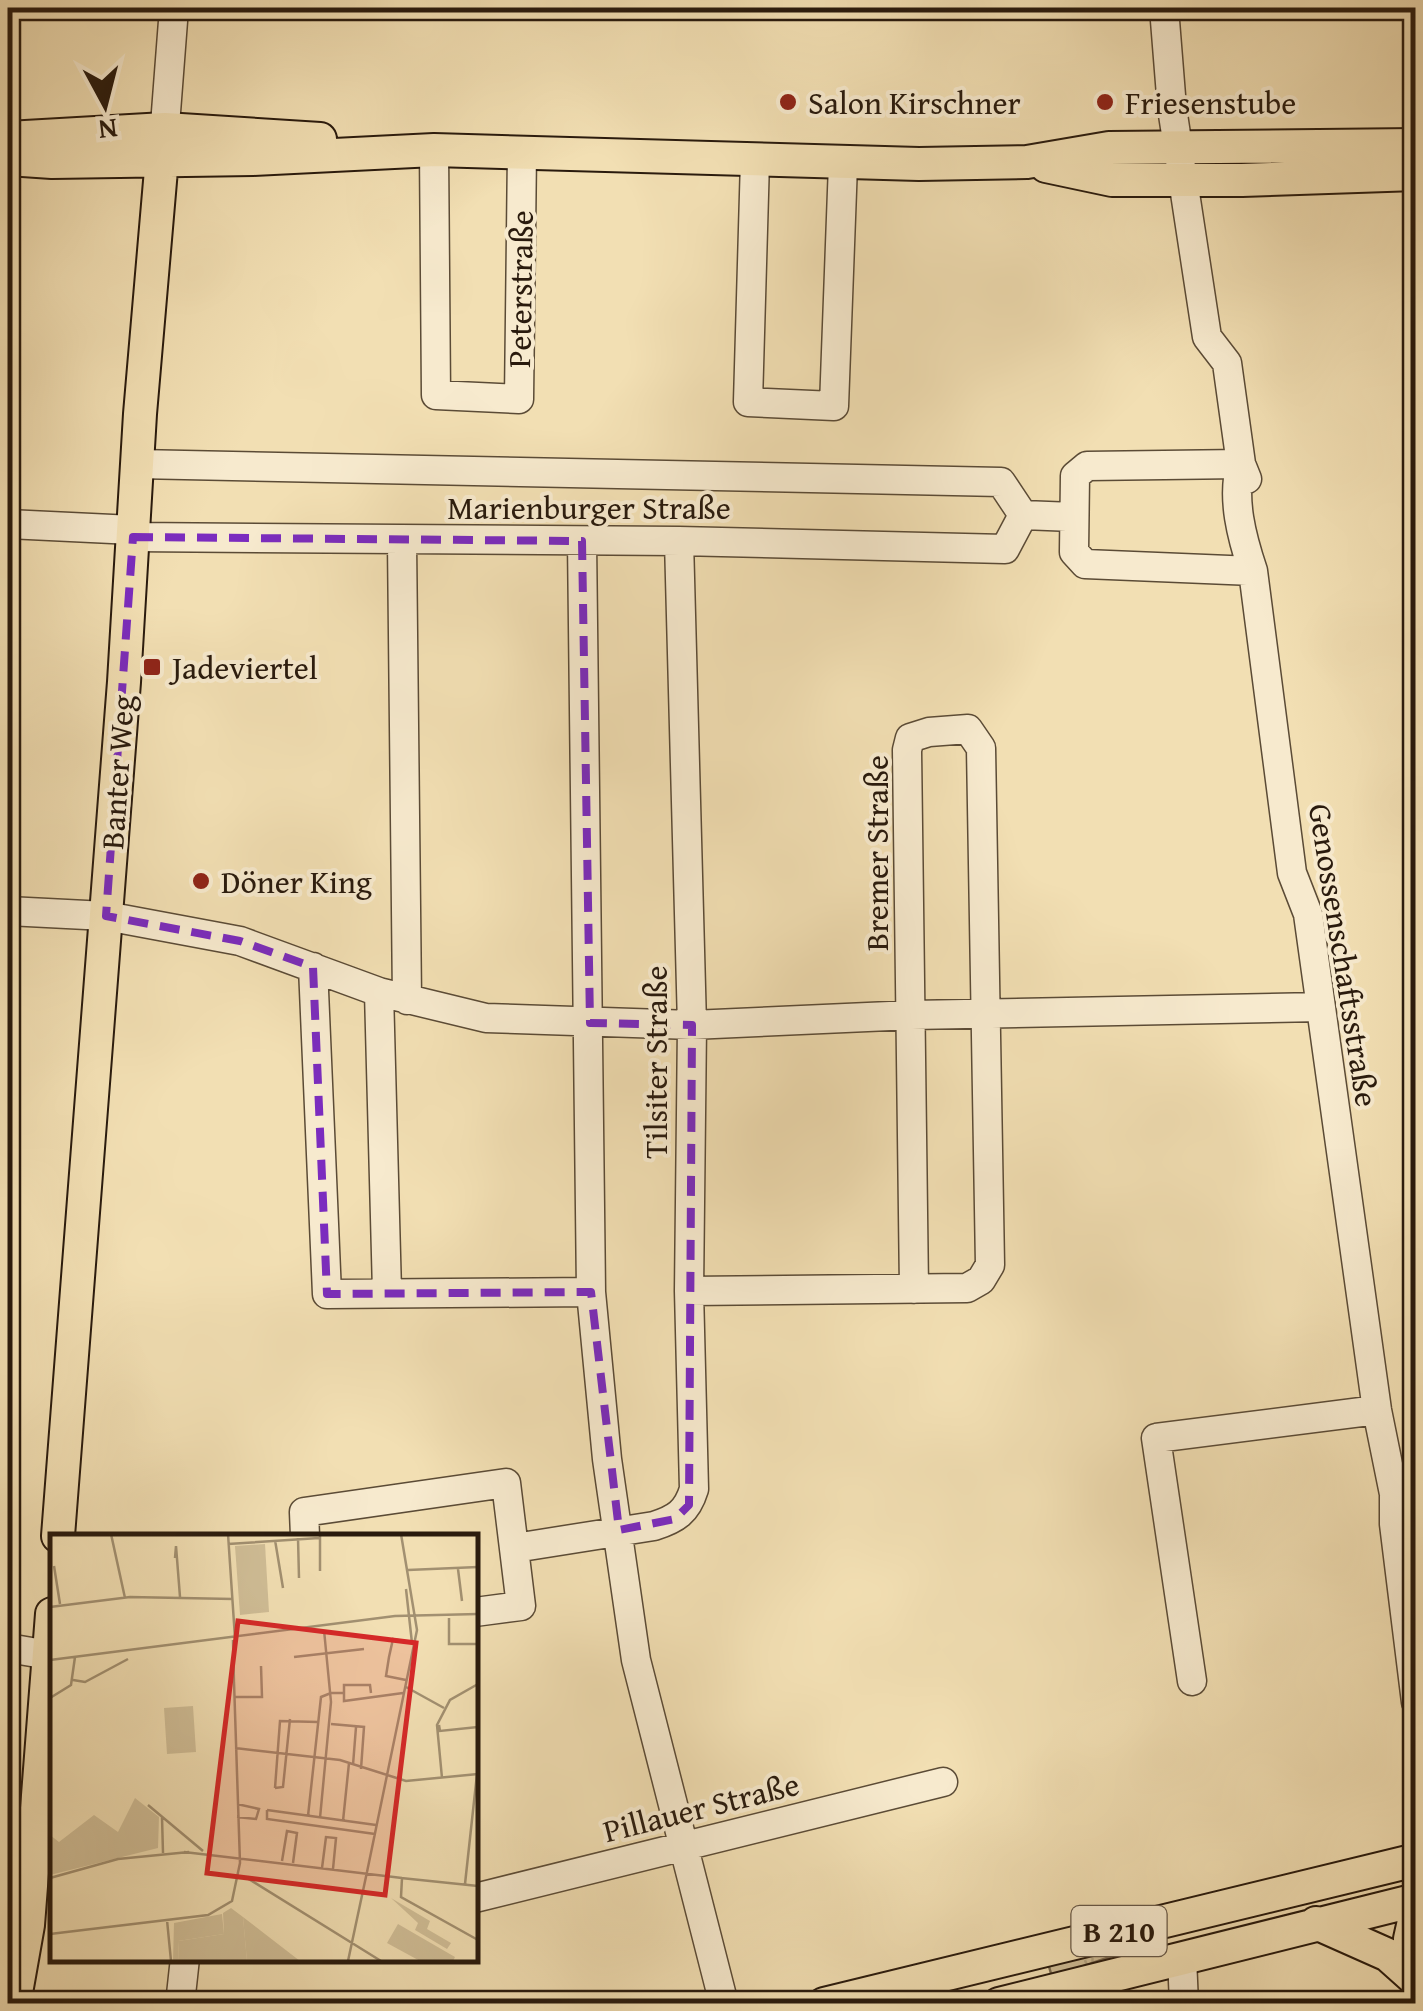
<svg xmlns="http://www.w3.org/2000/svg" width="1423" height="2011" font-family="'Gentium Book Plus',serif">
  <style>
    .grass { fill: url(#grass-tufts); stroke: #7c6c52; stroke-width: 2.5 }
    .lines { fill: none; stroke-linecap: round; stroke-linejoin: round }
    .minor-casing { stroke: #5b4b36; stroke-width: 31 }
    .major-casing { stroke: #291a0d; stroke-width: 36 }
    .minor { stroke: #f7eace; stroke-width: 28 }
    .major { stroke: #f2dfb3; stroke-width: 32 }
    .marked { fill: none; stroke: #7b2cbf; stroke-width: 8; stroke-dasharray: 20 12; stroke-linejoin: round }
    .poi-dot { fill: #8f2418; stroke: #f7eace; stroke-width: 4 }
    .labels { text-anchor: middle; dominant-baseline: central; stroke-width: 8; stroke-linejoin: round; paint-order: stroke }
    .shield { fill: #f7eace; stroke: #675847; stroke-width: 2.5 }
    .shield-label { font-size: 30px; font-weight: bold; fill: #291a0d }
    .poi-label { font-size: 32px; fill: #291a0d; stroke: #f7eace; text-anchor: start }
    .street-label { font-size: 32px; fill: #291a0d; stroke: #f7eace }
    .inset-road { fill: none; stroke: #a29071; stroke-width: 2.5 }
    .view { fill: #d62828; fill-opacity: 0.15; stroke: #d62828; stroke-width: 5 }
    .inset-edge { fill: none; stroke: #291a0d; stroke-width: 5 }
  </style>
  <defs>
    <pattern id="grass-tufts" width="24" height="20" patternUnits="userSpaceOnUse" patternTransform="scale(2.5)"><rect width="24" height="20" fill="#d0be97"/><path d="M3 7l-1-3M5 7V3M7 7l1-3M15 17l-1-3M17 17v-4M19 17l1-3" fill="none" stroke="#b3a381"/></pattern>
  </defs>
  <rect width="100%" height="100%" fill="#f2dfb3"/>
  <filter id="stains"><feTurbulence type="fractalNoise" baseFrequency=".002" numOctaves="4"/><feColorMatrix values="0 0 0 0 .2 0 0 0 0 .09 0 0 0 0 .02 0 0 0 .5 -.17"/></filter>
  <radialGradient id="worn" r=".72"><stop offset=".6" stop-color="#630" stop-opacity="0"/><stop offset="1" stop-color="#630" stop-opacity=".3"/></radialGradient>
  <path class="grass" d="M 1128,1944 L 1130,1950 L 1052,1977 L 1048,1963 Z"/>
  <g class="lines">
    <g class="minor-casing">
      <path id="minor" d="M 1164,8 L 1172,108 L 1207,337 L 1227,363 L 1241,464 L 1247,479
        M 434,150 L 436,395 L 519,399 L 522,151
        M 163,151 L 174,8
        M 755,160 L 748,402 L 834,406 L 843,164
        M 1241,464 C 1231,498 1242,538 1253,571 L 1292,873 L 1308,914 L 1377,1410 L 1394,1494 L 1394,1524 L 1416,1702
        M 1241,464 L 1087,466 L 1075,476 L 1074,552 L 1085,564 L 1253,571
        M 1023,515 L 1073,517
        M 8,524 L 133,530
        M 133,537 L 679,541 L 1005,549 L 1023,515 L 1001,482 L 137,464
        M 582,541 L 591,1292 L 607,1459 L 636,1660 L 724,2004
        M 402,542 L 407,1000
        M 8,911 L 106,916 L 240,941 L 379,992 L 486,1018 L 692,1025 L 912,1015 L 1320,1007
        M 313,967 L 327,1294 L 591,1292
        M 379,992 L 387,1292
        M 689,1291 L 967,1288 L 981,1280 L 990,1265 L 981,748 L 968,729 L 929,732 L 910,738 L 907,750 L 914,1289
        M 305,1536 L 304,1512 L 506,1483 L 521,1606 L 475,1612
        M 515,1548 L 654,1526 C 676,1519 687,1512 694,1489 L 689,1291 L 692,1025 L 679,541
        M 8,1648 L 49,1655
        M 1192,1681 L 1156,1438 L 1377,1410
        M 475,1898 L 943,1782
        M 1182,1958 L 1184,2004
        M 180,2004 L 185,1958"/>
    </g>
    <g class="major-casing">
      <path id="major" d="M 8,138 L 165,129 L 320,139
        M 8,159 L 52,162 L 253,159 L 434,150 L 919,164 L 1027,162 L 1109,148 L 1416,145
        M 1046,166 L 1112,180 L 1242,180 L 1416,174
        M 58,1536 L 124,682 L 140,414 L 162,158
        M 1416,1912 L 1410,1939 L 1416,1977
        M 1316,1923 L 1388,1955 L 1416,1980
        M 14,2004 L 28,1925 L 52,1614
        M 824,2004 L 1416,1860
        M 999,2004 L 1416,1900"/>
    </g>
    <use href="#minor" class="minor"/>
    <use href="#major" class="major"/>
  </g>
  <path class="marked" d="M 133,537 L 582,541 L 590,1023 L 692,1025 L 689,1505 L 675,1519 L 619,1530 L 591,1292 L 327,1294 L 313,967 L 240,941 L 106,916 Z"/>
  <g class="poi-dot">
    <circle cx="788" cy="102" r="10"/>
    <circle cx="1105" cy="102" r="10"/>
    <rect x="142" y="657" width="20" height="20" rx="5"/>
    <circle cx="201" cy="881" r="10"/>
  </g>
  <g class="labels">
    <rect class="shield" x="1071.5" y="1906" width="95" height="50" rx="8"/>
    <g class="shield-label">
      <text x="1119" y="1931">B 210</text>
    </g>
    <g class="poi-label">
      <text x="808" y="102">Salon Kirschner</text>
      <text x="1125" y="102">Friesenstube</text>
      <text x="172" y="667">Jadeviertel</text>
      <text x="221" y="881">Döner King</text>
    </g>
    <g class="street-label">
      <text transform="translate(520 289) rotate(-89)">Peterstraße</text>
      <text x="589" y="507">Marienburger Straße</text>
      <text transform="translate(117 772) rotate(-86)">Banter Weg</text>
      <text transform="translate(876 853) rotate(-90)">Bremer Straße</text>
      <text transform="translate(1344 955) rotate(81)">Genossenschaftsstraße</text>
      <text transform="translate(655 1062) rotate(-90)">Tilsiter Straße</text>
      <text transform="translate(701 1807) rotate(-14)">Pillauer Straße</text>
    </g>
  </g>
  <g transform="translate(50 1534)">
    <rect width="428" height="428" fill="#f2dfb3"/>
    <path d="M 85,264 L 109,283 L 108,314 L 0,341 L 0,301 L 9,308 L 44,281 L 68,298 ZM 172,380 L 174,400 L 128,407 L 129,427 L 123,427 L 124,389 ZM 193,383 L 250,427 L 197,427 Z" fill="#d0be97"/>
    <path d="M 215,10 L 219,78 L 190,81 L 185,12 Z" fill="#d0be97"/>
    <path d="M 143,172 L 146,218 L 117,220 L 114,174 ZM 341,364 L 380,387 L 377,395 L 401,409 L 397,415 L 365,396 L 368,389 ZM 181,374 L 193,383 L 197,427 L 129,427 L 128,407 L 174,400 L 173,379 ZM 348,390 L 405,423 L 403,427 L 370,427 L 337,409 Z" fill="#d0be97"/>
    <path class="inset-road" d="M 61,0 L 75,64M 178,0 L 185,104M 270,1 L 270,37M 248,4 L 249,44M 225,6 L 233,54M 178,10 L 269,4M 125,24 L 126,12 L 130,63M 4,32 L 10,70M 408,35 L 412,67M 358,36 L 428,33M 356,55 L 362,109M 0,73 L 80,63 L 183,65M 399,84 L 399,110 L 428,110M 183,106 L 184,150M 244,123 L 314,115M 0,126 L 345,82 L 428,80M 23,146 L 35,148 L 78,125M 356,146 L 336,142 L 339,123 L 343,105 L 363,109M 356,153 L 394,174M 281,159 L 294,159 L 294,151 L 320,151 L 321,159M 294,159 L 294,167 L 353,159M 184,163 L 212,163 L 211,132M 0,164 L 21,151 L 25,123M 281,190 L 314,193 L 311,235M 389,191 L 390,197 L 428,193M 185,214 L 290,226 L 356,247 L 428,240M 303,231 L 306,193M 392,244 L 387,191 L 400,166 L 428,150M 225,254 L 230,187 L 268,188M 225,254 L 233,253 L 240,185M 98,271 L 153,317M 217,276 L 217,285 L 325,300M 217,276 L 326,291M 258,282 L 271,163 L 281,159M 112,283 L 113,319M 187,283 L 206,285 L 209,275 L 187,270M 270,284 L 281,168 L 274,96M 293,287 L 299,229M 134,318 L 352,344M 232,327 L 237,297 L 247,299 L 243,329M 272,334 L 276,303 L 286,304 L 283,335M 317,338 L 367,96 L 351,0M 0,344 L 68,325 L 139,318M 197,344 L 331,427M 351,344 L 428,352M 352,344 L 351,363 L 428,406M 415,350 L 427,240M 117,386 L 121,427M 0,400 L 158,381 L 182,367 L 190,329 L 184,148M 298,427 L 317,338"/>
    <path class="view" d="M 188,87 L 366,109 L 335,361 L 157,339 Z"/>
    <rect width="428" height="428" class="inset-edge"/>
  </g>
  <rect width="1423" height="2011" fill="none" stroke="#f2dfb3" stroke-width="40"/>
  <rect x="10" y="10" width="1403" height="1991" fill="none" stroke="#291a0d" stroke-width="5"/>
  <rect x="20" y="20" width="1383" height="1971" fill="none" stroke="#291a0d" stroke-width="2.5"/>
  <g transform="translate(105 105) rotate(173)" stroke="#f7eace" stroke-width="8" paint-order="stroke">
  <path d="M0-8L18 38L0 25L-18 38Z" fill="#291a0d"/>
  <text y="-15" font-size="28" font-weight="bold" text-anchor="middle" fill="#291a0d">N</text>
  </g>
  <rect width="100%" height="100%" filter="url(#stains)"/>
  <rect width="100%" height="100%" fill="url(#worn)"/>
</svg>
